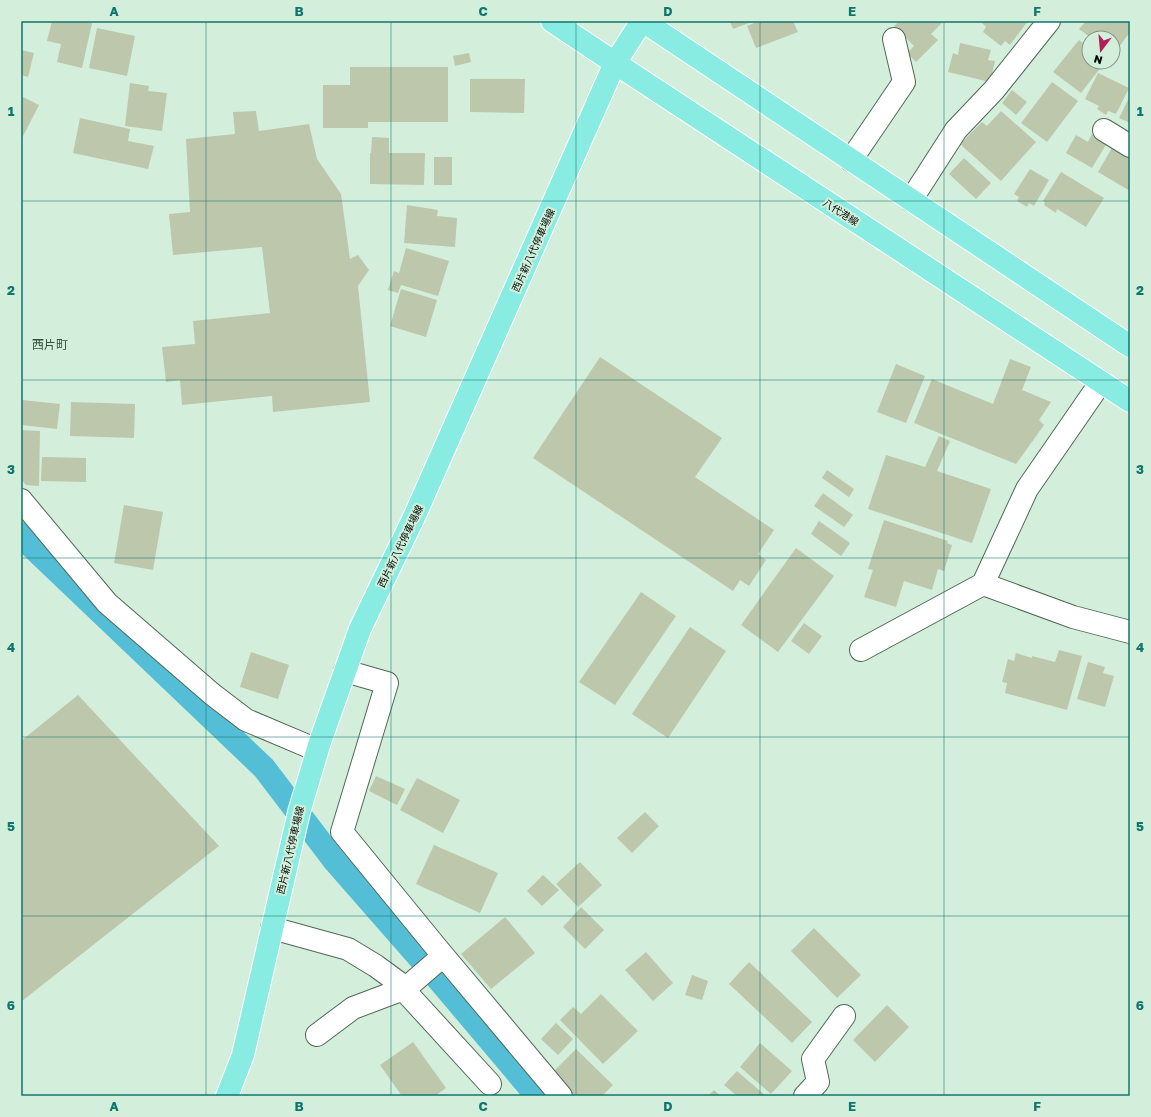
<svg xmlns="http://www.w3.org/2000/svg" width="1151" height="1117" font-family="'Golos Text','Noto Sans JP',sans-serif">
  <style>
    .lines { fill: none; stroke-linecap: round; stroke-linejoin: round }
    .canal { stroke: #53bed5; stroke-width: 24 }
    .building { fill: #bdc7ab }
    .minor-casing { stroke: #506957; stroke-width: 24 }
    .major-casing { stroke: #fff; stroke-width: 24 }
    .minor { stroke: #fff; stroke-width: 22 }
    .major { stroke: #89ece2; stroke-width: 22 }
    .grid { fill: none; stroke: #0f766e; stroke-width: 1; stroke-opacity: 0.55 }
    .labels { text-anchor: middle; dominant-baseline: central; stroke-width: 4; stroke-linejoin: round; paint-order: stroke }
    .street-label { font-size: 10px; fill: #050e08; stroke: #d3efdb }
    .quarter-label { font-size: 12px; fill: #364e3d; stroke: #d3efdb }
    .neatline { fill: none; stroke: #0f766e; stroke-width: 1.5 }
    .grid-label { font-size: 13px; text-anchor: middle; font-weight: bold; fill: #0f766e }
  </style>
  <rect width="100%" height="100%" fill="#d3efdb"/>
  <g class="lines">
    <path class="canal" d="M 21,534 L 25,540 L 264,768 L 334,860 L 440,981 L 537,1096"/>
  </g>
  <path class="building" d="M 52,21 L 84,21 L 92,23 L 82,68 L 57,62 L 61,44 L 47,41 Z
    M 730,21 L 754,21 L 733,29 Z
    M 759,21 L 793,21 L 798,32 L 756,48 L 747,26 Z
    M 899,21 L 944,21 L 931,34 L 938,40 L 916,62 L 907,53 L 914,46 L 894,26 Z
    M 983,21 L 1028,21 L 1010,45 L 1005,41 L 1001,46 L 983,32 L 986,27 L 982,23 Z
    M 1086,21 L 1130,21 L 1130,32 L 1113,55 L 1113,38 L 1091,38 L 1079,29 Z
    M 97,28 L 135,36 L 127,76 L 89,68 Z
    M 1079,40 L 1089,48 L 1089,62 L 1105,62 L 1081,93 L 1053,72 Z
    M 960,43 L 991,50 L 988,60 L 995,61 L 990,82 L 948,72 L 953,53 L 958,55 Z
    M 21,50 L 34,53 L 28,77 L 21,75 Z
    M 469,53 L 471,62 L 455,66 L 453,56 Z
    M 350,67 L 448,67 L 448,122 L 368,122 L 368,128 L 323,128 L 323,85 L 350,85 Z
    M 1098,73 L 1129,88 L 1116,114 L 1108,111 L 1106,115 L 1097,109 L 1099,106 L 1085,99 Z
    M 470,79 L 525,79 L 524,113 L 470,112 Z
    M 1052,82 L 1078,101 L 1047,142 L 1021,123 Z
    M 130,83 L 149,86 L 148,91 L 167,93 L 162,131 L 125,126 Z
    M 1012,90 L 1027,102 L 1016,115 L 1002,103 Z
    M 21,96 L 39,105 L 21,140 Z
    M 1130,96 L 1130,123 L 1119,118 Z
    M 256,111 L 259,131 L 309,124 L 317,159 L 341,194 L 350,259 L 358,255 L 369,270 L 358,286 L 370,402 L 273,412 L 272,396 L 182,405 L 180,380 L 166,382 L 162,347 L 195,344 L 193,321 L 270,313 L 262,247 L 173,255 L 169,214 L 190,212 L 186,139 L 235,134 L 233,112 Z
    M 1001,111 L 1036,142 L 1001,181 L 960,144 L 982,122 L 987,126 Z
    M 80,118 L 130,129 L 128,141 L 154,146 L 148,169 L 73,153 Z
    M 1092,134 L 1107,143 L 1092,168 L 1066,153 L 1076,135 L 1088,142 Z
    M 372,137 L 389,138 L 389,153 L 425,153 L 424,185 L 370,184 L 370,153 L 371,153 Z
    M 1113,146 L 1130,156 L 1130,164 L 1128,167 L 1130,168 L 1130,191 L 1098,172 Z
    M 434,157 L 452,157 L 452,185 L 434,185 Z
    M 964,158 L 991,183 L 976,199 L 949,174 Z
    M 1030,169 L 1049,180 L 1034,206 L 1029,203 L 1027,207 L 1017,201 L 1019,197 L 1014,194 Z
    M 1061,172 L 1104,198 L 1086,227 L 1057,209 L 1056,213 L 1044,205 L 1045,202 L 1043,201 Z
    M 407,205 L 438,210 L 437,216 L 457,218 L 455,247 L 404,243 Z
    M 406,248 L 449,261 L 438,296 L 401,285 L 398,293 L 388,290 L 394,271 L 399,273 Z
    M 401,289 L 437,300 L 426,337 L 390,326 Z
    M 600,357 L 722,438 L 695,477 L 774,530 L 758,554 L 766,560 L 749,586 L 740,580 L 733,591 L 533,458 Z
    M 1010,359 L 1031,367 L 1022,390 L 1051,402 L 1039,420 L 1044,425 L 1016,464 L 914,423 L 932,379 L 993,404 Z
    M 896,364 L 925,376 L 906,423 L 877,412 Z
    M 22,400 L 60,404 L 57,429 L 21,425 Z
    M 71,402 L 135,404 L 134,438 L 70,436 Z
    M 21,430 L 40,431 L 39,486 L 26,485 L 21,479 Z
    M 939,436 L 950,441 L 937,471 L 991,489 L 972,543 L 868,509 L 886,455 L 925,467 Z
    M 42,457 L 86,458 L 86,482 L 41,481 Z
    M 827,470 L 854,489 L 849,497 L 822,478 Z
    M 823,493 L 853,515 L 844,527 L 814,506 Z
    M 124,505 L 163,512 L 153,570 L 114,563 Z
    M 884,520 L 948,541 L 947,543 L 952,545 L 944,571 L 938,569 L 932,590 L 904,581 L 896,607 L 864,597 L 873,570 L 868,569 Z
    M 819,521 L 850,543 L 841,556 L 811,534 Z
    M 796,548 L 834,576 L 778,652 L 741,625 Z
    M 641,592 L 676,616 L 615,705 L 579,682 Z
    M 804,623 L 822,636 L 809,654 L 791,641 Z
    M 690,627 L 726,651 L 668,738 L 632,714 Z
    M 1059,650 L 1082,656 L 1067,710 L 1005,693 L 1007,683 L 1002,682 L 1008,659 L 1014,661 L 1016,653 L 1032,658 L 1032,656 L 1055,662 Z
    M 251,652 L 289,665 L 278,699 L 240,687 Z
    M 1088,662 L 1105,667 L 1103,673 L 1114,676 L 1105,707 L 1077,699 Z
    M 78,695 L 219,846 L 22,1001 L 21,999 L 21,741 Z
    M 376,776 L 405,789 L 397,805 L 369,791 Z
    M 417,778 L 460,800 L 443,833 L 400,810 Z
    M 645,812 L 659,826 L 632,853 L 617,838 Z
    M 434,845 L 498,873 L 480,913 L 416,884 Z
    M 580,862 L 602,885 L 578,907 L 556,884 Z
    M 543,875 L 559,890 L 542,906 L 527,891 Z
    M 581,907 L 604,930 L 585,949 L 563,927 Z
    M 505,917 L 535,953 L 491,989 L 461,954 Z
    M 814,928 L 861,975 L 837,998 L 791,951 Z
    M 646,952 L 673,983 L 653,1001 L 625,970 Z
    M 749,962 L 812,1022 L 792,1043 L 729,984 Z
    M 692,975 L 708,981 L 702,1000 L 685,995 Z
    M 601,994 L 638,1031 L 603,1064 L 560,1020 L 573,1007 L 581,1014 Z
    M 887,1005 L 909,1027 L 875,1062 L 853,1040 Z
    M 556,1023 L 573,1039 L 558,1055 L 541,1039 Z
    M 413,1042 L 446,1088 L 435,1096 L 402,1096 L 380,1065 Z
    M 760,1043 L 792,1071 L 771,1094 L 740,1067 Z
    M 576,1049 L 613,1085 L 602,1096 L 568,1096 L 549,1076 Z
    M 737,1071 L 766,1096 L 737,1096 L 724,1085 Z
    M 714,1090 L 721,1096 L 708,1096 Z"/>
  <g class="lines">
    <g class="minor-casing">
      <path id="minor" d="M 1104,130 L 1130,146
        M 851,160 L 904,82 L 894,39
        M 911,200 L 956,130 L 994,90 L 1049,21
        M 21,500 L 107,603 L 212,694 L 246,720 L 317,750
        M 983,584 L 1073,617 L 1130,632
        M 861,650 L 983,584 L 1027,489 L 1101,382
        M 345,671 L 387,683 L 342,832 L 436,947 L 561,1096
        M 272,928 L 348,949 L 376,966 L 406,988 L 353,1008 L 317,1035
        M 406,988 L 443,956
        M 403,989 L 490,1084
        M 805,1096 L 818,1082 L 813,1059 L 844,1016"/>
    </g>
    <g class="major-casing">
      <path id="major" d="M 552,21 L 615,63 L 1130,401
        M 643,21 L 1130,346
        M 227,1096 L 243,1055 L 299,812 L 320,742 L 360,629 L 415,515 L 615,63 L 642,21"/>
    </g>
    <use href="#minor" class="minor"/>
    <use href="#major" class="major"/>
  </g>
  <path class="grid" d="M 206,21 L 206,1096M 391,21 L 391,1096M 576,21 L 576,1096M 760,21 L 760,1096M 944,21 L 944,1096M 21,201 L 1130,201M 21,380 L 1130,380M 21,558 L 1130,558M 21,737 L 1130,737M 21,916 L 1130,916"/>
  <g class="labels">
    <g class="street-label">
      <text transform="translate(841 212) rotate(33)">八代港線</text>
      <text transform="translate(533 250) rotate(-66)">西片新八代停車場線</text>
      <text transform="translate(400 546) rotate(-64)">西片新八代停車場線</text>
      <text transform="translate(290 850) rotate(-77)">西片新八代停車場線</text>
    </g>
    <g class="quarter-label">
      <text x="50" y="344">西片町</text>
    </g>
  </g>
  <rect width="1151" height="1117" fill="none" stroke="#d3efdb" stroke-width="44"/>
  <g transform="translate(1101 50) rotate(196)"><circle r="19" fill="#d3efdb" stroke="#819587"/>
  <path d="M0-3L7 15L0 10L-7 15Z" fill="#b02057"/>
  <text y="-6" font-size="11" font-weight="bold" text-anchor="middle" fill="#050e08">N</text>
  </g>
  <rect x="22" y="22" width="1107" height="1073" class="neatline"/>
  <g class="grid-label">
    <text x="114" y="16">A</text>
    <text x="299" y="16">B</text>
    <text x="483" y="16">C</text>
    <text x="668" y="16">D</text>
    <text x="852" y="16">E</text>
    <text x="1037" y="16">F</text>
    <text x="11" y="116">1</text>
    <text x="1140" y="116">1</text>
    <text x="11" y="295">2</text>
    <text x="1140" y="295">2</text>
    <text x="11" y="474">3</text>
    <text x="1140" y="474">3</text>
    <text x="11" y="652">4</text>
    <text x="1140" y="652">4</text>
    <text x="11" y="831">5</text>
    <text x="1140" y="831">5</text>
    <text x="11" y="1010">6</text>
    <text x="1140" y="1010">6</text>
    <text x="114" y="1111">A</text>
    <text x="299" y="1111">B</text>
    <text x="483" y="1111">C</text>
    <text x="668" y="1111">D</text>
    <text x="852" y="1111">E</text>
    <text x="1037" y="1111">F</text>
  </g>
</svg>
